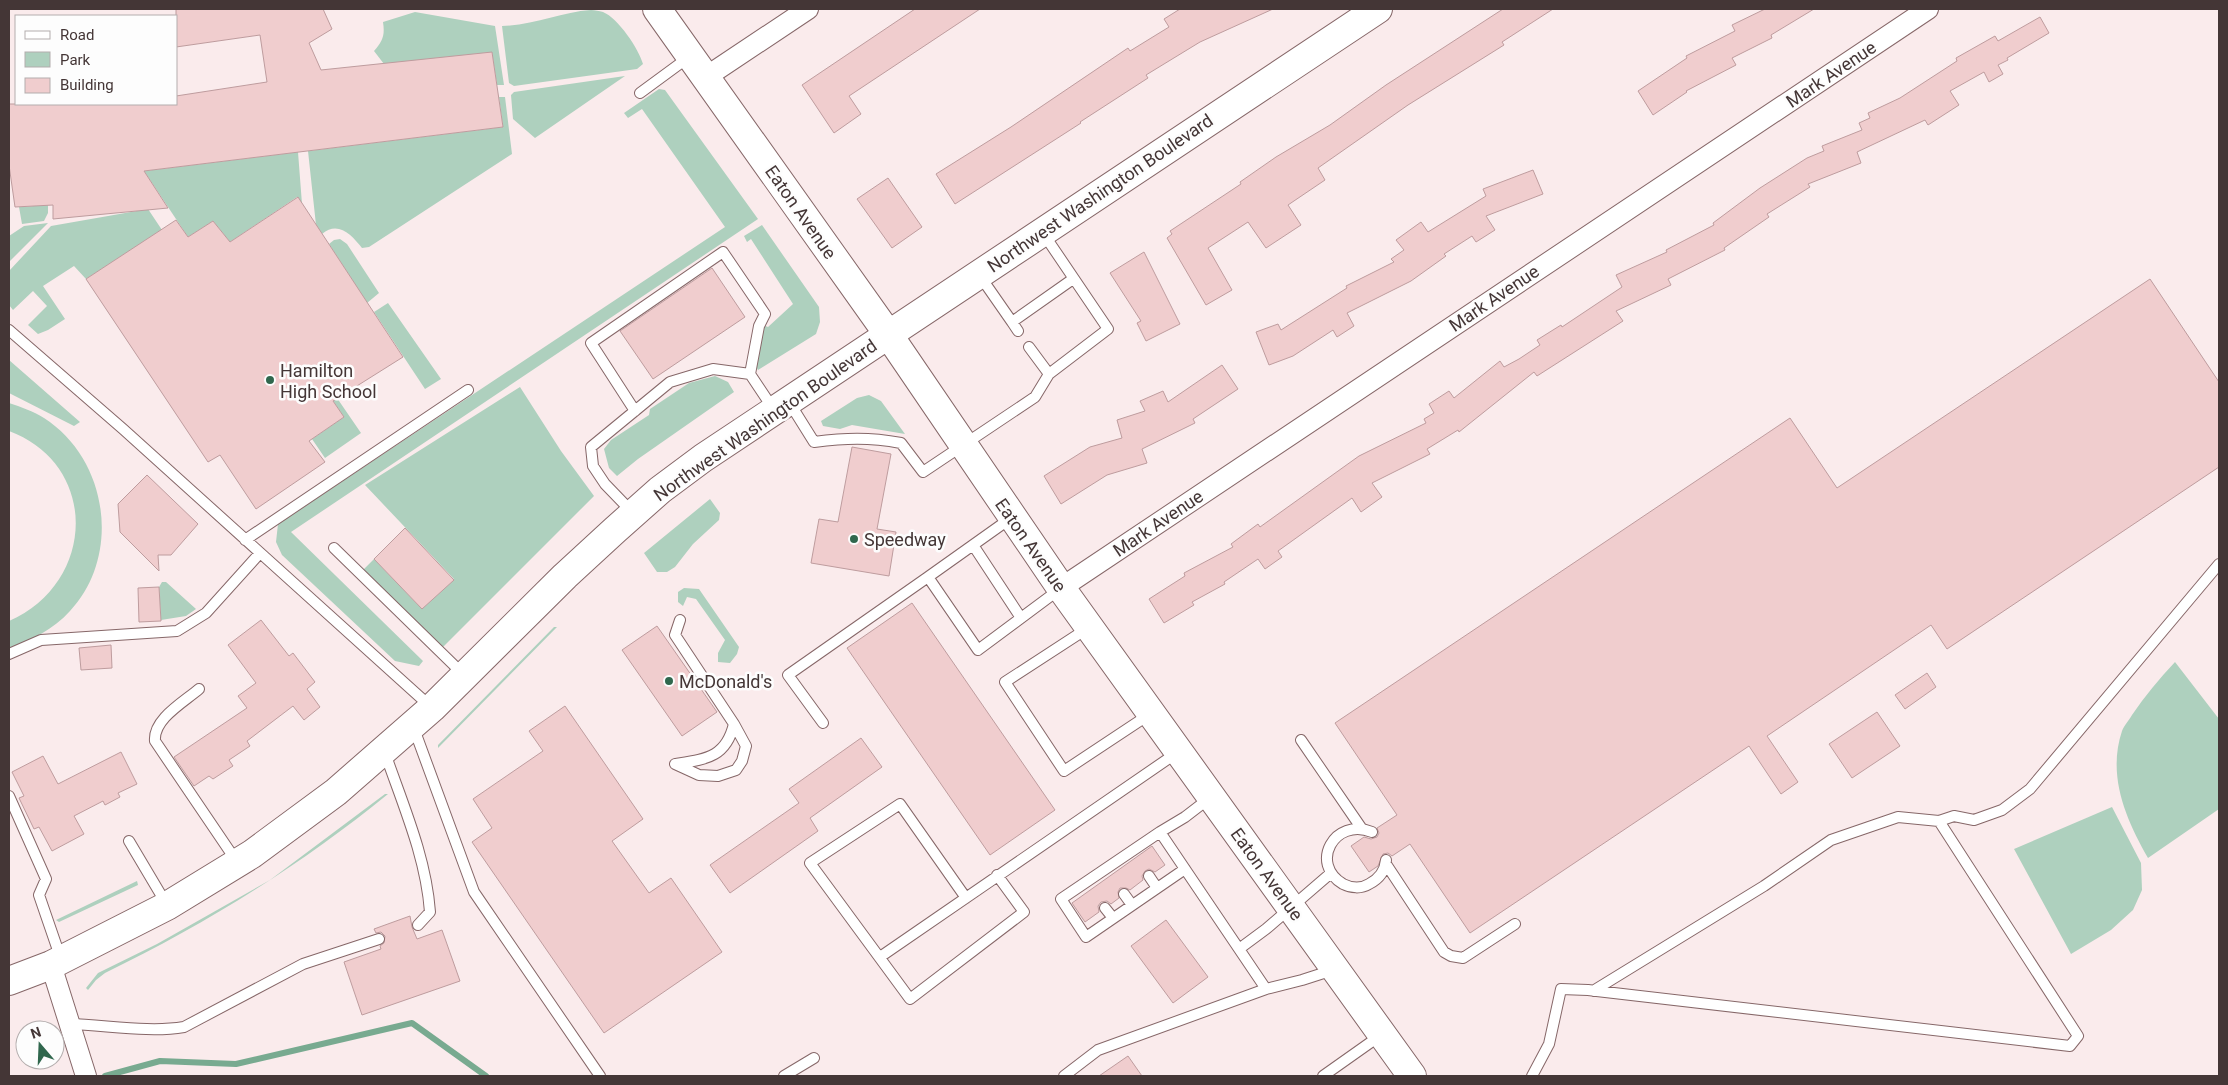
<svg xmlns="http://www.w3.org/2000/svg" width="2228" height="1085" font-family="Roboto,sans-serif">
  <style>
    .green { fill: #aed0be }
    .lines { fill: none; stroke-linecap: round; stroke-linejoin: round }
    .stream { stroke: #78aa90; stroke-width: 6 }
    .building { fill: #f0cdce; stroke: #be9c9e }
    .lane-casing { stroke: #866768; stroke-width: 12 }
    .street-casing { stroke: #866768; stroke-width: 22 }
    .secondary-casing { stroke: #866768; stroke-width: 30 }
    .lane { stroke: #fff; stroke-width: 10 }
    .street { stroke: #fff; stroke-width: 20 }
    .secondary { stroke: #fff; stroke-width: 28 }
    .poi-dot { fill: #30674d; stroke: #fdfdfd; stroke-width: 2 }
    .labels { text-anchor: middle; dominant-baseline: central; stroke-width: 5; stroke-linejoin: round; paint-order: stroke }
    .street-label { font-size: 18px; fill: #443636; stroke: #fdfdfd }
    .poi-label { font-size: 18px; fill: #443636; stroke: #fdfdfd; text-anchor: start }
  </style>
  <rect width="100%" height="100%" fill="#faebec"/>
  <path class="green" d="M 591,10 C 595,10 599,11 603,12 C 618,18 639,49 643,64 L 637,69 L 514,86 L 509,83 L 502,26 C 535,25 561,12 591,10 Z
    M 415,12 L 495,26 L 504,85 L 497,85 L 492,53 L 384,64 L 374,51 C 383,41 385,35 383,22 Z
    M 625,76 L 535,138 L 513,119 L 511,95 L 514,92 Z
    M 659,89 L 665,90 L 758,219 L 291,532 L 423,661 L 419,666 L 395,661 L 282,555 L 276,542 L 278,524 L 725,227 L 642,109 L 628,118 L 624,113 Z
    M 499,97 L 505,97 L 512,154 L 369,247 L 362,248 C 352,235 338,220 322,234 L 316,225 L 308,151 L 503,127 Z
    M 298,152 L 302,204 L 297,197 L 230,242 L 213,221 L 188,237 L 144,171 Z
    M 48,205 L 48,213 L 44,221 L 22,224 L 19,207 Z
    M 148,209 L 162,230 L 86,279 L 74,266 L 43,286 L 65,319 L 48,330 L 38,334 L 28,325 L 47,306 L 33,291 L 13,310 L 9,305 L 9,271 L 51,226 Z
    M 48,223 L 9,262 L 9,236 L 24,226 Z
    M 762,225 L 819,307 L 820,322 L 816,334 L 758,370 L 754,363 L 763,325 L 768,327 L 793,304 L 751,239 L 747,242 L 744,236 Z
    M 340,239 L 347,244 L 379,293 L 367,303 L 329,244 L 334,240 Z
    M 388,303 L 441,379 L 425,389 L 374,312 Z
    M 9,360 L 80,422 L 74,426 L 9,393 Z
    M 715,376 L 728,382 L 734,392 L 638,459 L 617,476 L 609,468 L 604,449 L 611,440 L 649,415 L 650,409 L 689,383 Z
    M 520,387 L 561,451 L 594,496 L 439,651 L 360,573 L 374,559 L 422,609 L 454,579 L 365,485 Z
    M 869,395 L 881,401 L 905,434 L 852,425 L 840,429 L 823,426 L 821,421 L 857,398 Z
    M 337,398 L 361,433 L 325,458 L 312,439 L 344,417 L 333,401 Z
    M 9,403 C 21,407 33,411 44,418 C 108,459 122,555 70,611 C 53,630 32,639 9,649 L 9,621 C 96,583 100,465 9,431 Z
    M 710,499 L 720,513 L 719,520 L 693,544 L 675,567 L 667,572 L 657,572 L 644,553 Z
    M 162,582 L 166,582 L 196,609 L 186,616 L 161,620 L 159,587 Z
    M 684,588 L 699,589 L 739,647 L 737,654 L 730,663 L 718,662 L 718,653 L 725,640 L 696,599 L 687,597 L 683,606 L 678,602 L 678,592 Z
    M 554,627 L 557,627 L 438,748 L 438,745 Z
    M 2175,662 L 2219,719 L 2219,809 L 2148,858 C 2126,819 2107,776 2122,731 C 2124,726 2129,720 2132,715 C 2145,696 2159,679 2175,662 Z
    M 385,794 L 388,794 C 301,865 206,924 105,973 L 96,980 L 88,990 L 86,988 L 98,973 L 157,944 L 270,880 Z
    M 2112,807 L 2141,863 L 2142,890 L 2133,910 L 2111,930 L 2071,954 L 2014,849 Z
    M 137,881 L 138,885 L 59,922 L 56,920 Z"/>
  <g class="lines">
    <path class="stream" d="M 105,1076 L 160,1061 L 236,1064 L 412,1023 L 486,1076"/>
  </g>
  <path class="building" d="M 176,9 L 323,9 L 332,29 L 309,43 L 321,70 L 492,52 L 503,127 L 144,171 L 168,208 L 53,219 L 53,205 L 15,207 L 9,165 L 9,104 L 176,104 L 176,96 L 267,82 L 260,35 L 176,47 Z
    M 915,9 L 980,9 L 849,96 L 861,114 L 834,133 L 802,85 Z
    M 1180,9 L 1273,9 L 1200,42 L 1146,75 L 1148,78 L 1080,122 L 1081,123 L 955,204 L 936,174 L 1011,127 L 1128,48 L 1130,51 L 1169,27 L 1164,19 Z
    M 1503,9 L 1553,9 L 1502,42 L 1504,45 L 1408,105 L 1318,168 L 1325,180 L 1288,205 L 1301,225 L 1266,248 L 1248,222 L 1208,248 L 1232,290 L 1206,305 L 1167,238 L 1172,234 L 1170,231 L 1241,184 L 1240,182 L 1276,157 L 1330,125 L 1386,85 Z
    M 1765,9 L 1814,9 L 1771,35 L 1772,38 L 1732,58 L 1736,65 L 1686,91 L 1687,92 L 1653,115 L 1638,91 L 1687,58 L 1686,56 L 1735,31 L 1732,25 Z
    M 2040,17 L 2049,33 L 2007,58 L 2008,60 L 1998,65 L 2003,74 L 1989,82 L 1984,72 L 1950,91 L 1959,105 L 1928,125 L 1925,120 L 1857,152 L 1861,163 L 1808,184 L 1810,187 L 1767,214 L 1769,217 L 1724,248 L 1725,250 L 1668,279 L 1671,285 L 1616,311 L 1623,321 L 1537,376 L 1534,372 L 1459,432 L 1458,430 L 1427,449 L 1430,454 L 1372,483 L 1382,497 L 1361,512 L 1352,498 L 1278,551 L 1282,557 L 1265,569 L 1258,559 L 1224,582 L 1225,584 L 1192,602 L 1194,605 L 1164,623 L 1149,599 L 1185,576 L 1184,573 L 1233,547 L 1231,544 L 1258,524 L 1260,527 L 1359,456 L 1426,423 L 1424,419 L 1434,413 L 1429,404 L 1449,391 L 1454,398 L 1500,361 L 1504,367 L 1519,359 L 1540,345 L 1537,340 L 1561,325 L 1562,327 L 1622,287 L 1616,275 L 1667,252 L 1666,250 L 1714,225 L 1713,223 L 1760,188 L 1807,158 L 1824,151 L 1822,146 L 1862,130 L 1859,123 L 1870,118 L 1868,113 L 1900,98 L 1957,61 L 1956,58 L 1995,36 L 1998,41 Z
    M 1533,170 L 1543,194 L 1486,216 L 1495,230 L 1476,242 L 1472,236 L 1444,254 L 1446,256 L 1411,281 L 1347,313 L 1354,326 L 1337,337 L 1333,330 L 1293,356 L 1269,365 L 1256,332 L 1278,324 L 1281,330 L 1347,288 L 1346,286 L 1394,262 L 1391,259 L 1404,250 L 1396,240 L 1421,222 L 1428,232 L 1486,196 L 1483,189 Z
    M 888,178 L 922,227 L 892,248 L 857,199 Z
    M 298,197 L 403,357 L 333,401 L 344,417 L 309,441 L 325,462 L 256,509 L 220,455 L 208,462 L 86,279 L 176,220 L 188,237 L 213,221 L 230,242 Z
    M 1144,252 L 1180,324 L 1146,341 L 1137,323 L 1141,321 L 1110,273 Z
    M 712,268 L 745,317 L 653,379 L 620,331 Z
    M 2150,279 L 2219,382 L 2219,467 L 1947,649 L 1931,625 L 1767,736 L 1798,782 L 1781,794 L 1749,746 L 1470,933 L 1410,844 L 1392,856 L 1388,853 L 1383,854 L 1378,866 L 1369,872 L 1351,846 L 1364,837 L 1371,839 L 1377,837 L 1379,833 L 1377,828 L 1397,815 L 1335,723 L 1790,418 L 1837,488 Z
    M 1222,365 L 1238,389 L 1193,419 L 1195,423 L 1142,449 L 1147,463 L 1107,475 L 1061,504 L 1044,476 L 1090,447 L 1122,438 L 1117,420 L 1145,411 L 1140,401 L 1163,391 L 1168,402 Z
    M 852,447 L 891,454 L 877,529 L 896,532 L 889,576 L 811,563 L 819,519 L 838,522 Z
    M 147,475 L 198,524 L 171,555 L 158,555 L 159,571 L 120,532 L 118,504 Z
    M 405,528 L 454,580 L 422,609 L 374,559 Z
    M 159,587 L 161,621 L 139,622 L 138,588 Z
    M 912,603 L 1055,810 L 990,855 L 847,648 Z
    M 261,620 L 289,656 L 293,653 L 315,682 L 307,689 L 320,707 L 304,720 L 293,706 L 247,741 L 250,746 L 229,760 L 233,766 L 213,779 L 209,776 L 194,786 L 174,757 L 247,708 L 238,696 L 256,683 L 228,645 Z
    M 657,626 L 717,712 L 682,736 L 622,650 Z
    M 111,645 L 112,668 L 81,670 L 79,648 Z
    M 1927,673 L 1936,687 L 1905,709 L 1895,695 Z
    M 565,706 L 643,819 L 612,841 L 649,893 L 671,878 L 722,952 L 604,1033 L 472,842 L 492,828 L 473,799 L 543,751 L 529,731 Z
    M 1877,712 L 1900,746 L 1852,778 L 1829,744 Z
    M 861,738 L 882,767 L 810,818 L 818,831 L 730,893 L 710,865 L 799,803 L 789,789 Z
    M 121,752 L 137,784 L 118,793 L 120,797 L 105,805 L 103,801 L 74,816 L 84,834 L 52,851 L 39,827 L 34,829 L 19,798 L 24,796 L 12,772 L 43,756 L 58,784 Z
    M 1152,846 L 1165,865 L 1155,872 L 1149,869 L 1145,871 L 1142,876 L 1143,880 L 1130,890 L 1126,888 L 1120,888 L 1118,892 L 1119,898 L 1111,904 L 1107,901 L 1101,902 L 1098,906 L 1099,912 L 1085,922 L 1072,903 Z
    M 410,916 L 412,927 L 417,939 L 442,930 L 460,981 L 362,1015 L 344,962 L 381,949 L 380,946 L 384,943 L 385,936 L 381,932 L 376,933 L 374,929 Z
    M 1166,920 L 1208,977 L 1173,1003 L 1131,946 Z
    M 1128,1056 L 1142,1076 L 1099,1076 Z"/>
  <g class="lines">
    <g class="lane-casing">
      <path id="lane" d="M 640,93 L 689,57
        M 980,276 L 1012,322 L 1073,279
        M 1012,322 L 1018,331
        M 9,330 L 123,429 L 431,707
        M 1029,347 L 1049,374
        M 789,402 L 814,442 C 845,438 869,437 901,443 L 923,472 L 1035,397 L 1049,374 L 1108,329 L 1043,233
        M 635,411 L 591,343 L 723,252 L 765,314 L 759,326 L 750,374 L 774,410
        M 632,512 L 605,484 L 593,466 L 591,447 L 670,382 L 713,369 L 750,374
        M 1011,518 L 928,577 L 978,650 L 1060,589
        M 245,540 L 468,390
        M 973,545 L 1021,618
        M 334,548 L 464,675
        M 1088,628 L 1005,682 L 1064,771 L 1150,714
        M 9,654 L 41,640 L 177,631 L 206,613 L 260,553
        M 199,689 C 184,702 153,719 155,741 L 237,862
        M 823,723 L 788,675 L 928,577
        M 413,726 L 474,892 L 600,1076
        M 1301,740 L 1362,829
        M 385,753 C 403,805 426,857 430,912 L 418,925
        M 675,764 L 699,775 L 718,776 L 736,770 L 742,761 L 746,746 L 734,724 L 675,635 L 680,620
        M 676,764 C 707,759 726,757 734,724
        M 9,796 L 46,879 L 39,895 L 61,959
        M 1211,797 L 1185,817 L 1160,832 L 1266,989
        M 1160,832 L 1061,899 L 1086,937 L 1185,869
        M 1372,832 C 1334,817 1309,864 1343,884 C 1351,888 1361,889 1369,884 C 1379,879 1385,871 1386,860
        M 129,841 L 167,905
        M 1386,864 L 1444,952 L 1451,956 L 1463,958 L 1515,924
        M 1149,876 L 1157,888
        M 1124,894 L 1132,905
        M 966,898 L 900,804 L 810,863 L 910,999 L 1024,912 L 997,875
        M 1105,908 L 1113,918
        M 1239,949 L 1266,929 L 1331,873
        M 880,957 L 1178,752
        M 1593,991 L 1764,886 L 1831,840 L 1898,817 L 1939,821 L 1954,816 L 1974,820 L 2002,810 L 2030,789 L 2219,564
        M 70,1024 C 106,1025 149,1033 184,1027 L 303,964 L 379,939
        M 784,1076 L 814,1058
        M 1064,1076 L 1098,1050 L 1266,989 L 1302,980 L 1333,970
        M 1323,1076 L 1381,1035
        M 1532,1076 L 1549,1044 L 1561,989 L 1588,990 L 2070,1046 L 2078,1036 L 1939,821"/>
    </g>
    <g class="street-casing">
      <path id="street" d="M 706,77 L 808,9
        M 1061,588 L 1928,9
        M 51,965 L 86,1076"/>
    </g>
    <g class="secondary-casing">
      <path id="secondary" d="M 657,9 L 888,334 L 1061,588 L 1412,1076
        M 9,981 L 51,965 L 167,906 L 252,854 L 336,792 L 432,708 L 565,576 L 615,530 L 660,490 L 703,458 L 1378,9"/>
    </g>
    <use href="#lane" class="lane"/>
    <use href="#street" class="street"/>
    <use href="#secondary" class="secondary"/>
  </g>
  <g class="poi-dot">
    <circle cx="270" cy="380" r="5"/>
    <circle cx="854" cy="539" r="5"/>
    <circle cx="669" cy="681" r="5"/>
  </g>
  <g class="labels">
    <g class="street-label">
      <text transform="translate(1831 74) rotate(-34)">Mark Avenue</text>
      <text transform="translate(1100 193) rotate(-34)">Northwest Washington Boulevard</text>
      <text transform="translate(801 212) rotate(55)">Eaton Avenue</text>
      <text transform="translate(1494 298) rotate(-34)">Mark Avenue</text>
      <text transform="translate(765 420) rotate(-35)">Northwest Washington Boulevard</text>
      <text transform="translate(1158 523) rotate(-34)">Mark Avenue</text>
      <text transform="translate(1031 545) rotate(55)">Eaton Avenue</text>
      <text transform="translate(1267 874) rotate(54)">Eaton Avenue</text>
    </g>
    <g class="poi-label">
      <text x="280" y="370">Hamilton<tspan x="280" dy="21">High School</tspan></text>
      <text x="864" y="539">Speedway</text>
      <text x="679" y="681">McDonald's</text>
    </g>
  </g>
  <rect width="2228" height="1085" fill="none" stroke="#443636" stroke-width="20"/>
  <rect x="15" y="15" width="162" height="90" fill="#fdfdfd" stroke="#b3adad"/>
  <rect x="25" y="31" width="25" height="8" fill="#ffffff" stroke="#b3adad"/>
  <text x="60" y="40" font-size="15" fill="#443636">Road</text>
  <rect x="25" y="52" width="25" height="15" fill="#aed0be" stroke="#b3adad"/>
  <text x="60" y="65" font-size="15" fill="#443636">Park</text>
  <rect x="25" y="78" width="25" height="15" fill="#f0cdce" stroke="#b3adad"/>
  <text x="60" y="90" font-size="15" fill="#443636">Building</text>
  <g transform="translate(40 1045) rotate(341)"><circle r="24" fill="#fdfdfd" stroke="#b3adad"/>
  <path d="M0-4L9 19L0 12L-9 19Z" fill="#30674d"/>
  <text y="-8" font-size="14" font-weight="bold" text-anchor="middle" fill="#443636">N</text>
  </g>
</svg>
